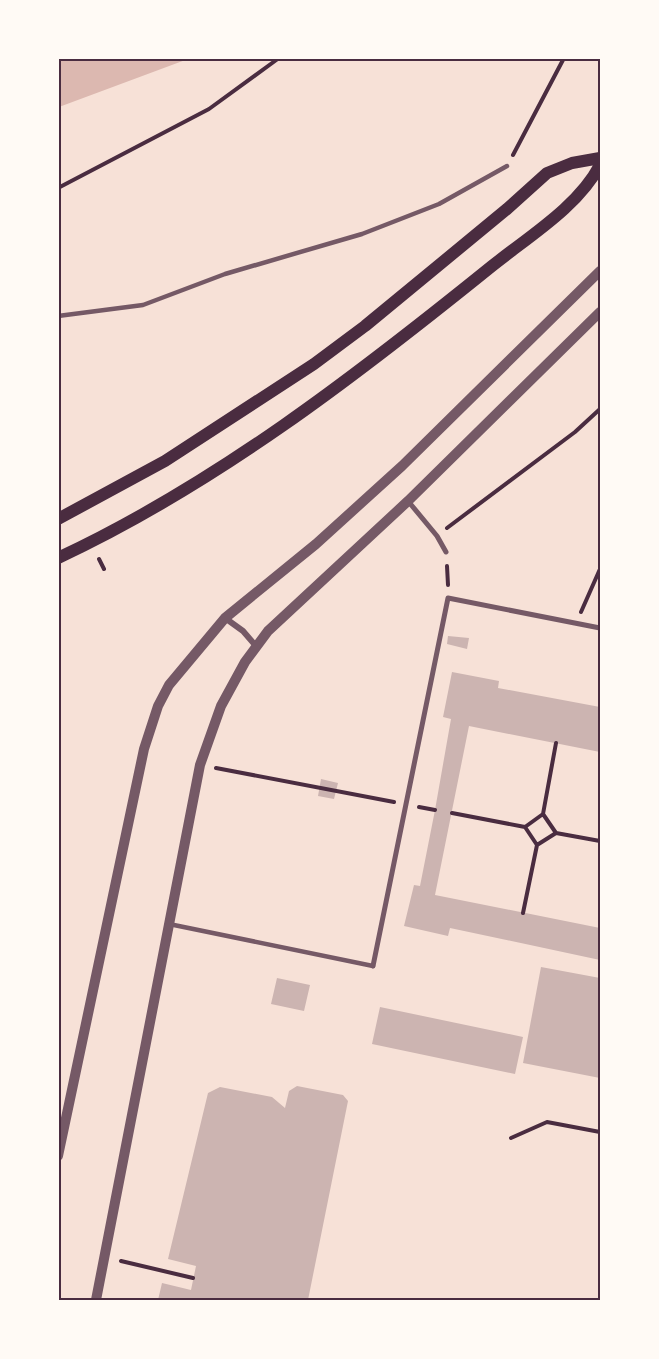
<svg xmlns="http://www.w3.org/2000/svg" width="659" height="1359" font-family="'PT Serif',serif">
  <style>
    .water { fill: #dcb8b0 }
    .building { fill: #ccb4b1 }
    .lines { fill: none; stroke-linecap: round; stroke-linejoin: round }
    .path { stroke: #4a2c40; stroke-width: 4 }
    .service { stroke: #755966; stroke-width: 4.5 }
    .pedestrian { stroke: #755966; stroke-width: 5 }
    .minor { stroke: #755966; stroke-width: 6 }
    .tertiary { stroke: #755966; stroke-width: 10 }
    .secondary { stroke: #4a2c40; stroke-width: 12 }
    .neatline { fill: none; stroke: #4a2c40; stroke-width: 2 }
  </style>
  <rect width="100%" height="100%" fill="#f7e1d7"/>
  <path class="water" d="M 59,58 L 188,58 L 188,59 L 59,107 Z"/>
  <path class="building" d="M 448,636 L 469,638 L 467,649 L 447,644 Z
    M 452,672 L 499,681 L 498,688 L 600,707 L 600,752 L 469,726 L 435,895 L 600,928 L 600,960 L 450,928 L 448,936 L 404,926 L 414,885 L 420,886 L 435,810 L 451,719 L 443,717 Z
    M 321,779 L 338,783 L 334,799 L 318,796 Z
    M 541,967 L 600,978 L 600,1078 L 523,1063 Z
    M 277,978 L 310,985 L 304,1011 L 271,1004 Z
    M 380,1007 L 523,1037 L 515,1074 L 372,1044 Z
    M 297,1086 L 343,1095 L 348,1101 L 308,1300 L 158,1300 L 162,1283 L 191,1290 L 196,1266 L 168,1259 L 208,1093 L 220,1087 L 272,1097 L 285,1108 L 289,1091 Z"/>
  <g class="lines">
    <path class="path" d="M 513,155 L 564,58
      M 58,188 L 209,109 L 279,58
      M 447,528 L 575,432 L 600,409
      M 99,559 L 104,569
      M 447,566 L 448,585
      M 581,612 L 600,569
      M 216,768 L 394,802
      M 419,807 L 435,810
      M 452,813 L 525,827 L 543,814 L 556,833 L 600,841
      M 543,814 L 556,743
      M 525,827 L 537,845 L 556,833
      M 523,913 L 537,845
      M 511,1138 L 547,1122 L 600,1132
      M 121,1261 L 193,1278"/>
    <path class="service" d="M 58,316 L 143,305 L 225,274 L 362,234 L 439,204 L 507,166
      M 169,924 L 373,966"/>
    <path class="pedestrian" d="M 408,501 L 437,536 L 446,552
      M 373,966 L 448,598 L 600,628"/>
    <path class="minor" d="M 225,618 L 243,631 L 256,646"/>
    <path class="tertiary" d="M 58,1156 L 144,749 L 158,706 L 169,685 L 225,618 L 316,544 L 402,466 L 600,271
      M 96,1300 L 200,765 L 221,706 L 245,662 L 268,631 L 408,501 L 600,312"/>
    <path class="secondary" d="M 58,519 L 165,461 L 314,364 L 365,326 L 507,209 L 547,173 L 572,163 L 600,158
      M 58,558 C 216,484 357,375 492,266 C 528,237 578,207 600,165"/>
  </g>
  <rect width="659" height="1359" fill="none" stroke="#fffaf5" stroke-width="120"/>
  <rect x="60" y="60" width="539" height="1239" class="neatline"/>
</svg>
